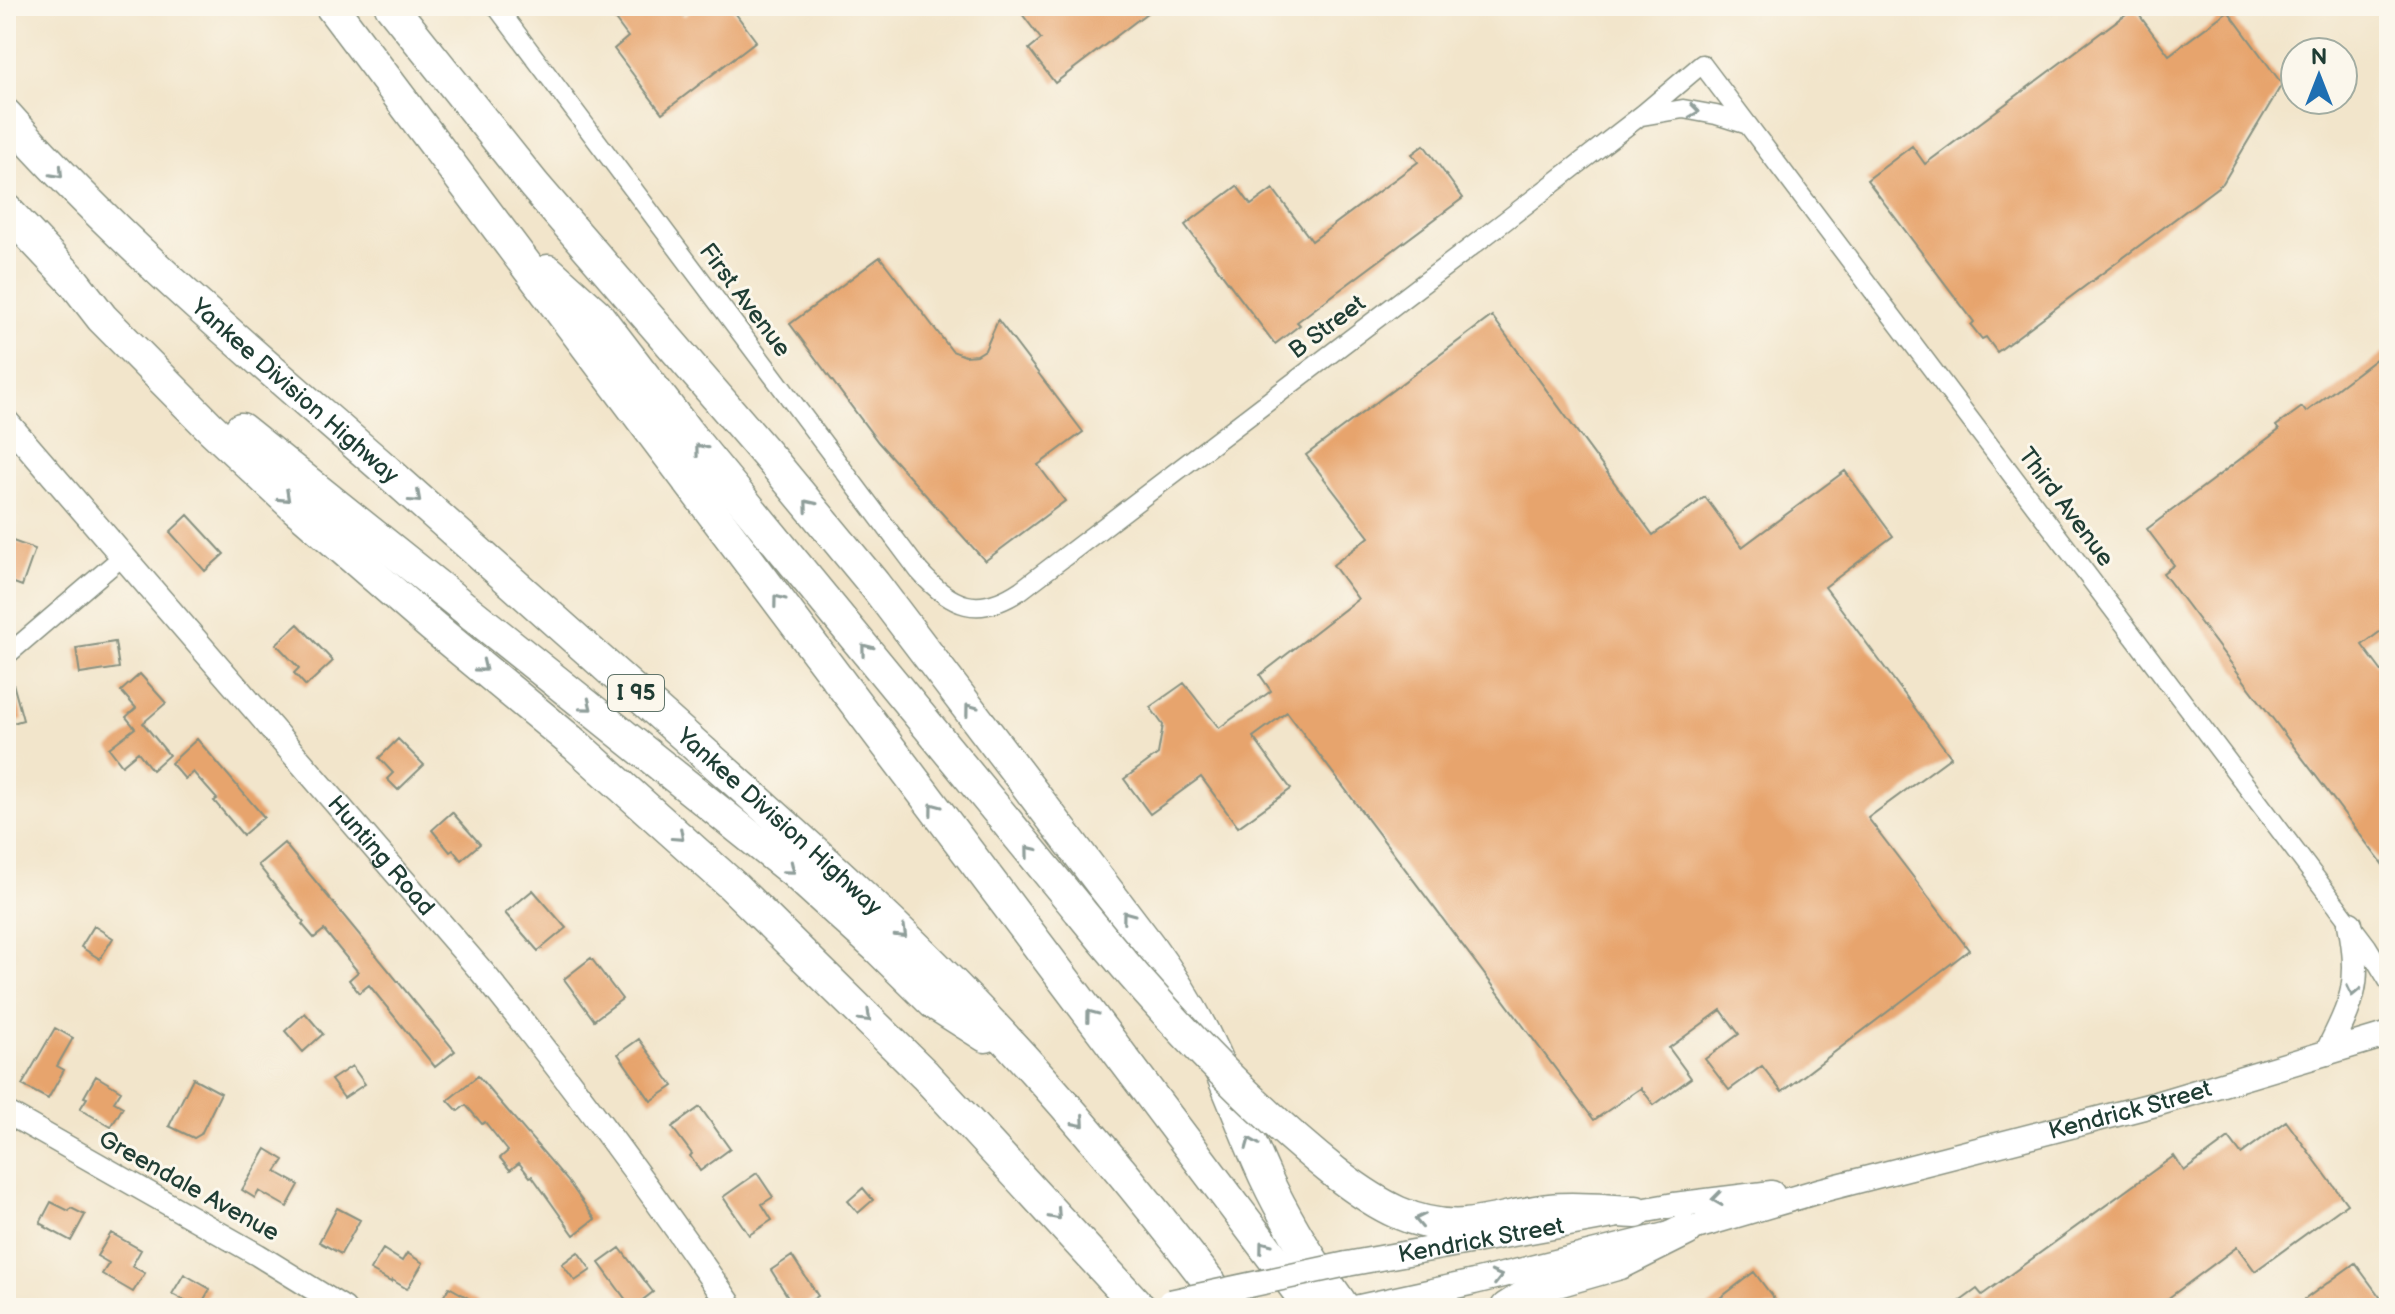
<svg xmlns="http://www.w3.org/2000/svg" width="2395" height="1314" font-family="'Balsamiq Sans',sans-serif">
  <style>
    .building { fill: #e7a46d }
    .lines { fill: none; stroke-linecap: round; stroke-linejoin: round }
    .minor-casing { stroke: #889180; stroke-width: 21 }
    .tertiary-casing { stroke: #889180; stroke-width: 25 }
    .secondary-casing { stroke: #889180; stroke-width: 27 }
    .motorway-casing { stroke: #889180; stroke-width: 35 }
    .minor { stroke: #fff; stroke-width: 18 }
    .tertiary { stroke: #fff; stroke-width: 22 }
    .secondary { stroke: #fff; stroke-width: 24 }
    .motorway { stroke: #fff; stroke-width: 32 }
    .secondary-bridge-casing { stroke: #889180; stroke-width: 27; stroke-linecap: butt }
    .motorway-bridge-casing { stroke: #889180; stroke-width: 35; stroke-linecap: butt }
    .secondary-bridge { stroke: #fff; stroke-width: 24 }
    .motorway-bridge { stroke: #fff; stroke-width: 32 }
    .oneway { stroke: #8f9e9a }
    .labels { text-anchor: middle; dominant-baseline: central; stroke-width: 6; stroke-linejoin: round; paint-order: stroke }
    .shield { fill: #fbf7ec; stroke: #61756b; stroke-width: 2 }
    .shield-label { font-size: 22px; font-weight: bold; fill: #1f3d34 }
    .street-label { font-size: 24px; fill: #1f3d34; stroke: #fbf7ec }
  </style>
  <rect width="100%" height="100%" fill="#fbf7ec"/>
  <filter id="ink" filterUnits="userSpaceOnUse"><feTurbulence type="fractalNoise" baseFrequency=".0125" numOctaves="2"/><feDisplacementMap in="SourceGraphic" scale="16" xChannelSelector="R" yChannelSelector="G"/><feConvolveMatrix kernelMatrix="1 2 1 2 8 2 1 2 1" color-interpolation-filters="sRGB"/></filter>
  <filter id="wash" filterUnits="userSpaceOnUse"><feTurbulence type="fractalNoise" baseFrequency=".006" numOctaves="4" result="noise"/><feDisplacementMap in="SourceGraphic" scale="32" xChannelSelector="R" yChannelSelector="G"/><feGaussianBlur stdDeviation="1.8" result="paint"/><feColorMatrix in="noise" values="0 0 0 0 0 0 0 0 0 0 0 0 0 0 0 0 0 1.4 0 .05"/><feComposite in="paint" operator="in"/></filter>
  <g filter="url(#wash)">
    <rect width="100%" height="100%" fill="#f2e5cb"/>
    <g id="blocks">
      <path class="building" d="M 605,6 L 676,6 L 684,16 L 698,6 L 730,6 L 756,41 L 662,113 L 614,49 L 628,37 Z
        M 1016,6 L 1156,6 L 1055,83 L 1029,49 L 1041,39 Z
        M 2134,8 L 2169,55 L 2228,11 L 2282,84 L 2223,183 L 1997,352 L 1986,337 L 1982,339 L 1971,325 L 1974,322 L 1867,180 L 1912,146 L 1925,164 Z
        M 1424,145 L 1463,198 L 1297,322 L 1300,325 L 1275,344 L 1185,225 L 1237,186 L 1251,205 L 1273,189 L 1312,241 L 1418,162 L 1412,154 Z
        M 880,257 L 952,351 L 965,356 L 977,355 L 985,350 L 998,320 L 1083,432 L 1038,465 L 1065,501 L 985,561 L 878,442 L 790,324 Z
        M 1492,316 L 1653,535 L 1705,497 L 1742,547 L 1845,471 L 1893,536 L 1825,587 L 1951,757 L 1868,818 L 1969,950 L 1782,1092 L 1762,1066 L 1729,1090 L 1705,1059 L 1739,1034 L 1721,1010 L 1669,1048 L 1691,1078 L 1654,1105 L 1641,1088 L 1594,1120 L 1287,712 L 1253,737 L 1291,789 L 1238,827 L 1201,777 L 1150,814 L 1124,779 L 1158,754 L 1163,725 L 1150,707 L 1184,683 L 1219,728 L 1271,691 L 1260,675 L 1358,599 L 1333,565 L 1369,537 L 1306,455 Z
        M 2389,349 L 2389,625 L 2362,645 L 2389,681 L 2389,873 L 2163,573 L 2174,565 L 2147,529 L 2279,430 L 2276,426 L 2302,407 L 2306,412 Z
        M 188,515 L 224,554 L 205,571 L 170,532 Z
        M 10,540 L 35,549 L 22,586 L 6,580 L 6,552 Z
        M 298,624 L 333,661 L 306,686 L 294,673 L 299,668 L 276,644 Z
        M 115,642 L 119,668 L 80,674 L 76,648 Z
        M 140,674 L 166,703 L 143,723 L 169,755 L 152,770 L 138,752 L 122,765 L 109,748 L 135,728 L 126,717 L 136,708 L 121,691 Z
        M 11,676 L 23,720 L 6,725 L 6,677 Z
        M 197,739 L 264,817 L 243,835 L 214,801 L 217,799 L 193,772 L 185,779 L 171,763 Z
        M 398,739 L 424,765 L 398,790 L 387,779 L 393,773 L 379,758 Z
        M 452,812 L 480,844 L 461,860 L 453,850 L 450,852 L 432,830 Z
        M 284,843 L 455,1051 L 435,1067 L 369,985 L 359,993 L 349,980 L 358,972 L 324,930 L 314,938 L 302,924 L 304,922 L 258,865 Z
        M 533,890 L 566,928 L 538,951 L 505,913 Z
        M 94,926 L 113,938 L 100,959 L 81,947 Z
        M 591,958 L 622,999 L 594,1020 L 564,979 Z
        M 305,1013 L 323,1034 L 303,1052 L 285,1031 Z
        M 55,1028 L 73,1038 L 57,1066 L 64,1070 L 48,1099 L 22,1085 Z
        M 639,1039 L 673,1086 L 651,1101 L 618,1054 Z
        M 352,1066 L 365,1084 L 344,1098 L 331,1080 Z
        M 96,1076 L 121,1091 L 114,1102 L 123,1107 L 111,1127 L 80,1109 L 87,1098 L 84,1097 Z
        M 478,1076 L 567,1180 L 595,1219 L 574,1235 L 532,1176 L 530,1177 L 519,1163 L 510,1170 L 500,1158 L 508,1151 L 485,1122 L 482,1124 L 466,1105 L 458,1111 L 448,1100 Z
        M 193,1078 L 221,1093 L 201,1134 L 194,1138 L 169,1126 Z
        M 700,1107 L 730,1149 L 700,1171 L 690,1156 L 692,1154 L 672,1127 Z
        M 2286,1121 L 2347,1204 L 2255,1271 L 2237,1247 L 2155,1308 L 1951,1308 L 1977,1289 L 1982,1295 L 2174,1156 L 2184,1171 L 2229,1138 L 2241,1154 Z
        M 266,1149 L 284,1160 L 276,1172 L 299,1185 L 287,1207 L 259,1191 L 255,1198 L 242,1190 Z
        M 757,1173 L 773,1197 L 762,1204 L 772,1220 L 749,1235 L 723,1197 Z
        M 863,1188 L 873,1200 L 858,1213 L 848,1201 Z
        M 51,1202 L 69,1211 L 71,1208 L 85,1215 L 71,1241 L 45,1227 L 46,1226 L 40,1223 Z
        M 337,1208 L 360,1220 L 341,1254 L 319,1242 Z
        M 111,1233 L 141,1250 L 132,1266 L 145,1273 L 133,1292 L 102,1274 L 109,1263 L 97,1256 Z
        M 620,1248 L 653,1292 L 632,1308 L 599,1263 Z
        M 383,1249 L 402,1261 L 407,1253 L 423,1263 L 407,1289 L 392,1280 L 391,1282 L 370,1270 Z
        M 578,1252 L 591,1270 L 575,1281 L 562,1264 Z
        M 792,1256 L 818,1296 L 800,1308 L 795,1308 L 771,1270 Z
        M 2355,1263 L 2388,1308 L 2293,1308 Z
        M 1754,1272 L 1781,1308 L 1707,1308 Z
        M 184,1274 L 210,1289 L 199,1308 L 172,1294 Z
        M 449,1287 L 486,1308 L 437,1308 Z"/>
    </g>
  </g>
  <g filter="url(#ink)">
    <use href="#blocks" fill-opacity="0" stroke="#889180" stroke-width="2"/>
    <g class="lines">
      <g class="minor-casing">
        <path id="minor" d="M 496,6 L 919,571 C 951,607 978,619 1021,590 L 1505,221 L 1644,113 L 1702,64 L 2367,946 L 2389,982
          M 1642,116 L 1683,109 L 1716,115 L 1748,125
          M 6,656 L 123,556"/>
      </g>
      <g class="tertiary-casing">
        <path id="tertiary" d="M 6,1112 L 258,1255 L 344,1308"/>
      </g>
      <g class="secondary-casing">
        <g id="secondary">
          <path id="s1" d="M 6,421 L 483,973 C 571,1081 653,1193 732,1308"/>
          <path d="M 2327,1053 C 2353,1001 2362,982 2350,924"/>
          <path id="s2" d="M 1347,1264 L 1674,1205 L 1772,1193"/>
          <path id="s3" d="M 1355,1308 L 1474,1282 L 1686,1230 L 1822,1190 L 2156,1104 L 2389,1034"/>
        </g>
      </g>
      <g class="motorway-casing">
        <g id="motorway">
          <path d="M 331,6 L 1311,1308"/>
          <path d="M 391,6 L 534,185 L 774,463 L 874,584 L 1149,946 C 1173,979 1195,1014 1212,1051 C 1231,1092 1246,1135 1265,1176 C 1287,1223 1314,1266 1344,1308"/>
          <path id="s4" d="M 6,115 C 122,246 258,358 389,473 C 494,567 599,660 704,753 C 798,837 893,920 980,1012 C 1069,1105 1151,1205 1229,1308"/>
          <path d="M 6,210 L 74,282 L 102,318 L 211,428 L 296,508 L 432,626 L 577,746 L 732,885 L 925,1075 L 1140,1308"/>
          <path d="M 548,271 L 597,315 L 689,435 L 1080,911"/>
          <path d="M 241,429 L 793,871 L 877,947 L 934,1003 L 986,1036"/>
          <path d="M 1338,1175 C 1376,1204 1416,1229 1466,1225 C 1494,1222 1522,1213 1550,1210 C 1578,1207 1608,1211 1636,1212"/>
          <path d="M 1507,1308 L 1543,1285 L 1620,1263 L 1686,1230"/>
        </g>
      </g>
      <use href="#minor" class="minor"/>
      <use href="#tertiary" class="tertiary"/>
      <use href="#secondary" class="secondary"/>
      <use href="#motorway" class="motorway"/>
      <g class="secondary-bridge-casing">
        <path id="secondary-bridge" d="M 1170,1302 L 1347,1264"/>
      </g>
      <g class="motorway-bridge-casing">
        <path id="motorway-bridge" d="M 1080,911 C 1157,1007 1241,1098 1338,1175"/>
      </g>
      <use href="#secondary-bridge" class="secondary-bridge"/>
      <use href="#motorway-bridge" class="motorway-bridge"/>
    </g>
    <defs><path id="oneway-chevron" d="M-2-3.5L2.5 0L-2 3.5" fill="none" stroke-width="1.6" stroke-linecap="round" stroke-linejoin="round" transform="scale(2)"/></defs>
    <g class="oneway">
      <use href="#oneway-chevron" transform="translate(1694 111) rotate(8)"/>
      <use href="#oneway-chevron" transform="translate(58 173) rotate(47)"/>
      <use href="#oneway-chevron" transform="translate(700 449) rotate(-129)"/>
      <use href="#oneway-chevron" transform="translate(285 497) rotate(43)"/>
      <use href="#oneway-chevron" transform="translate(416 498) rotate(42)"/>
      <use href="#oneway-chevron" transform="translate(809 505) rotate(-130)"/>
      <use href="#oneway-chevron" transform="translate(778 600) rotate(-127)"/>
      <use href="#oneway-chevron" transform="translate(866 649) rotate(-129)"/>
      <use href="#oneway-chevron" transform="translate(482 667) rotate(39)"/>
      <use href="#oneway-chevron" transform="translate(587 706) rotate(39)"/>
      <use href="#oneway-chevron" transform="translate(970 709) rotate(-127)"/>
      <use href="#oneway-chevron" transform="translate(934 808) rotate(-127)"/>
      <use href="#oneway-chevron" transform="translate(679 836) rotate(42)"/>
      <use href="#oneway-chevron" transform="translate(1030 851) rotate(-129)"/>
      <use href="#oneway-chevron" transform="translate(790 869) rotate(39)"/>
      <use href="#oneway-chevron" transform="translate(1127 916) rotate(-127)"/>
      <use href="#oneway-chevron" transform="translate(902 933) rotate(44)"/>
      <use href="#oneway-chevron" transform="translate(2353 991) rotate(102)"/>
      <use href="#oneway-chevron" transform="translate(1091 1015) rotate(-127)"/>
      <use href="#oneway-chevron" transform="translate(866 1017) rotate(44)"/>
      <use href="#oneway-chevron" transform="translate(1080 1122) rotate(49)"/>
      <use href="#oneway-chevron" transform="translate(1251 1143) rotate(-112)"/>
      <use href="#oneway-chevron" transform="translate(1717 1199) rotate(172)"/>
      <use href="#oneway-chevron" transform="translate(1056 1215) rotate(48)"/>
      <use href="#oneway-chevron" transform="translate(1420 1220) rotate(-168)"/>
      <use href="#oneway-chevron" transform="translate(1264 1246) rotate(-127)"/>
      <use href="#oneway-chevron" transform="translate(1497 1277) rotate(-14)"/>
    </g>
  </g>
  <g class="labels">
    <rect class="shield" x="608" y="675" width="56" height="36" rx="6"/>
    <g class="shield-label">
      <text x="636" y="693">I 95</text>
    </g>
    <g class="street-label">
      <text transform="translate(745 300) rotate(53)">First Avenue</text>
      <text transform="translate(1327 327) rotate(-37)">B Street</text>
      <text stroke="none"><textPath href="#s4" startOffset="400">Yankee Division Highway</textPath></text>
      <text transform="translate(2066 507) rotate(53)">Third Avenue</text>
      <text stroke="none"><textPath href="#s4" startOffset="1048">Yankee Division Highway</textPath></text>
      <text stroke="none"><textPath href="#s1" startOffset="574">Hunting Road</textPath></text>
      <text stroke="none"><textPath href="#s3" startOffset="800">Kendrick Street</textPath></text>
      <text transform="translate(189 1186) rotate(29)">Greendale Avenue</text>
      <text stroke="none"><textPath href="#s2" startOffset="136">Kendrick Street</textPath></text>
    </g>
  </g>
  <rect width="2395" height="1314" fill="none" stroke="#fbf7ec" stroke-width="32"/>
  <g transform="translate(2319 76)"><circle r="38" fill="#fbf7ec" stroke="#a3ada2" stroke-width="2"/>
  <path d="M0-6L14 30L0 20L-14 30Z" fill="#1f6fb2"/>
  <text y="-12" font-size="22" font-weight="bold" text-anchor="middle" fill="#1f3d34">N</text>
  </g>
</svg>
